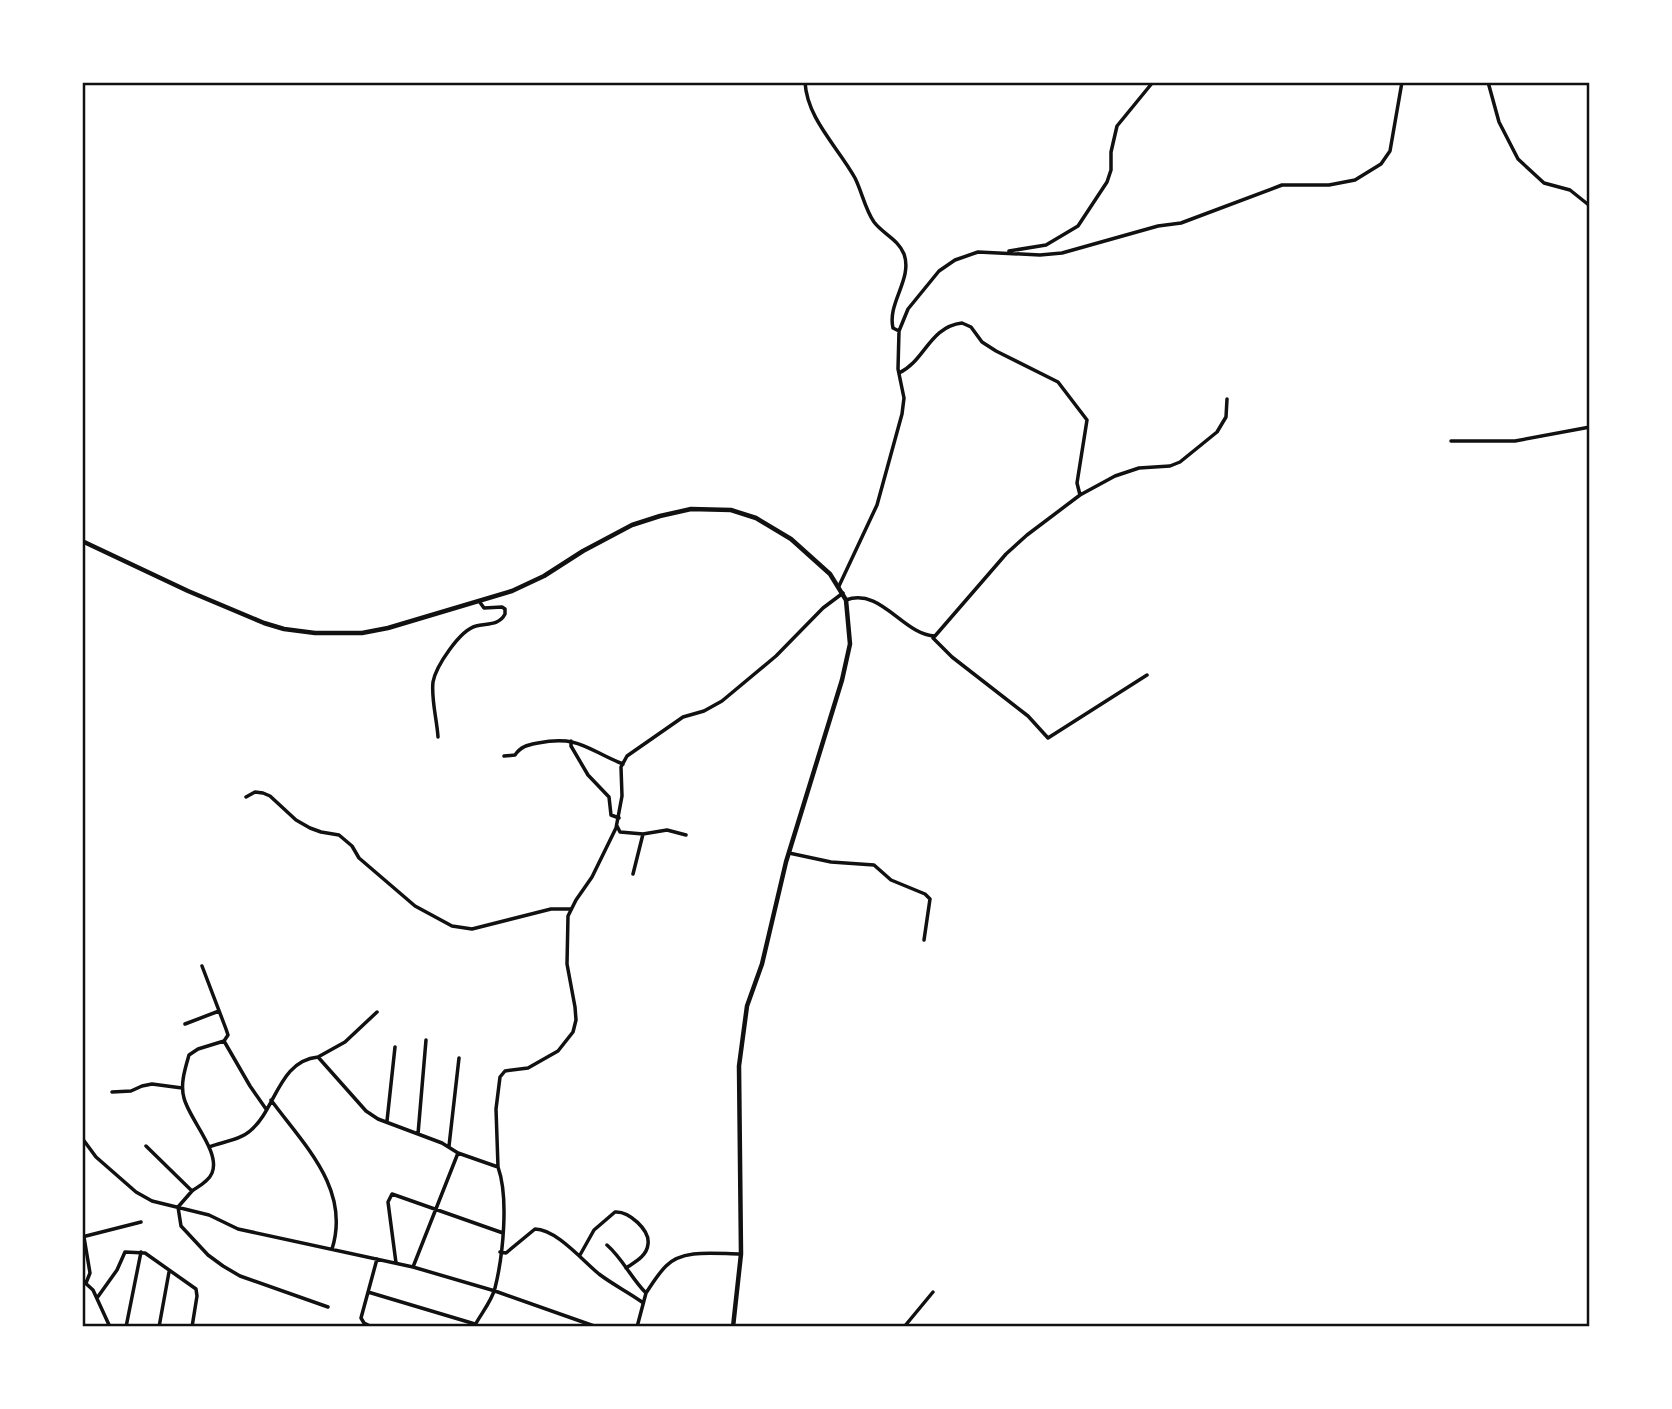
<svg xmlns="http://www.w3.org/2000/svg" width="1672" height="1409" font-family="'Roboto Serif',serif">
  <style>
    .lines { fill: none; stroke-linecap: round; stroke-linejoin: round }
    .minor { stroke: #111; stroke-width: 3.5 }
    .tertiary { stroke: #111; stroke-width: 4.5 }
    .neatline { fill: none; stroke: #111; stroke-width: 2.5 }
  </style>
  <rect width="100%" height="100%" fill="#fff"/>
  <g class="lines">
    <path class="minor" d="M 805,82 C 807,119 838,147 855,178 C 862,192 865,209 874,222 C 883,234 898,239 904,254 C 913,279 887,303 893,328 L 899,331
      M 1488,82 L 1499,122 L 1518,159 L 1544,183 L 1570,190 L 1590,206
      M 1009,251 L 1046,245 L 1078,226 L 1107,182 L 1111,170 L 1111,152 L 1117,126 L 1153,82
      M 899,373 C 925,361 929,327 962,323 L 971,327 L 982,342 L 996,351 L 1058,382 L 1087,420 L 1077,483 L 1080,495
      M 1451,441 L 1515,441 L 1590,427
      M 839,586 L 877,505 L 902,414 L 904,398 L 898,369 L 899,331 L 908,309 L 939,271 L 955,260 L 978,252 L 1040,255 L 1062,253 L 1158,226 L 1181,223 L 1282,185 L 1329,185 L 1355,180 L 1381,164 L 1390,151 L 1402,82
      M 846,600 C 881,587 903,635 935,636 L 1006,554 L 1027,535 L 1080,495 L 1115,476 L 1139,468 L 1170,466 L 1180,462 L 1217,432 L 1226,417 L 1227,399
      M 933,638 L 952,657 L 1028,716 L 1048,738 L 1147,675
      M 438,737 C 437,720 431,699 433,682 C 436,666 460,630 476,626 C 486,623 499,626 505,614 L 505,609 L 502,607 L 484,608 L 479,601
      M 571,741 L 571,746 L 588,775 L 609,797 L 611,815 L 619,818
      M 504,756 L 515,755 C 521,746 528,745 538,743 C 580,735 587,750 623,764
      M 246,797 L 255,792 L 263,793 L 270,796 L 296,820 L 310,828 L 321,832 L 339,835 L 352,846 L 359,858 L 415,906 L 452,926 L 472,929 L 551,909 L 571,909
      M 617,826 L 620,832 L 643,834 L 667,830 L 686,835
      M 789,853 L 831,862 L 874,865 L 891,880 L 925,894 L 930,899 L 924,940
      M 633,874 L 643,834
      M 202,966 L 226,1029 L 228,1035 L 224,1041
      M 185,1024 L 219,1011
      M 318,1057 L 345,1042 L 377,1012
      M 112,1092 L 131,1091 L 142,1086 L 152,1084 L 182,1088
      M 271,1100 C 304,1145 351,1189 332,1249
      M 387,1121 L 395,1047
      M 418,1134 L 426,1040
      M 82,1138 L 96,1157 L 136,1192 L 152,1201 L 209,1215 L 238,1229 L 413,1267 L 495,1291 L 597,1327
      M 146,1146 L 192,1191 C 199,1186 209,1181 212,1173 C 221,1152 189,1119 184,1098 C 180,1084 185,1069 189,1055 L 198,1049 L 224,1041 L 250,1086 L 266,1109
      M 449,1146 L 459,1058
      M 209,1147 C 222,1142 240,1140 250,1131 C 276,1110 278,1061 318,1057 L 366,1111 L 378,1119 L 442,1143 L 458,1153 L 498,1167 C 509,1198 503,1256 495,1288 C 492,1301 480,1315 474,1327
      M 498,1167 L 496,1109 L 500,1077 L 505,1071 L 528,1068 L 558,1051 L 573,1032 L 576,1020 L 575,1007 L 567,964 L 568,916 L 576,900 L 592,877 L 616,828 L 622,796 L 621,767 L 627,756 L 683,717 L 704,711 L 722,701 L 776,656 L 823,608 L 843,593
      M 192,1191 L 178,1207 L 181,1226 L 208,1255 L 223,1266 L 240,1276 L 328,1307
      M 82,1237 L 141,1222
      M 84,1237 L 90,1273 L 86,1283
      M 607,1245 C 623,1259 631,1278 646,1293 L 637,1327
      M 500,1252 L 506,1253 L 535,1229 C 556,1229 583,1261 599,1274 C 612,1284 628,1292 642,1302
      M 580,1255 L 594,1230 L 615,1212 C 629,1211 650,1230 648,1244 C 647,1256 635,1262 626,1268
      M 396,1263 L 388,1202 L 392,1194 L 503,1233
      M 413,1267 L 458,1153
      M 82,1280 L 93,1290 L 110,1327
      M 368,1292 L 475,1324
      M 646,1293 C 652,1284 658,1274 666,1266 C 683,1248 718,1254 741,1254
      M 97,1298 L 117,1270 L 125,1252 L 145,1253 L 196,1289 L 197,1296 L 192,1327
      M 126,1327 L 141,1252
      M 159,1327 L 169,1272
      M 372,1327 L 364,1323 L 361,1318 L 377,1259
      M 904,1327 L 933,1292"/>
    <path class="tertiary" d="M 82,541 L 188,591 L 264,623 L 284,629 L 315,633 L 362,633 L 388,628 L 512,591 L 544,576 L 583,551 L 632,525 L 660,516 L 691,509 L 731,510 L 756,518 L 791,539 L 830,574 L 846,600 L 850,644 L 842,680 L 786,862 L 762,964 L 747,1006 L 739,1066 L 741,1254 L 733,1327"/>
  </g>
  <rect width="1672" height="1409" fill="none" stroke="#ffffff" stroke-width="168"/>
  <rect x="84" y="84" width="1504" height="1241" class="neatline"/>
</svg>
